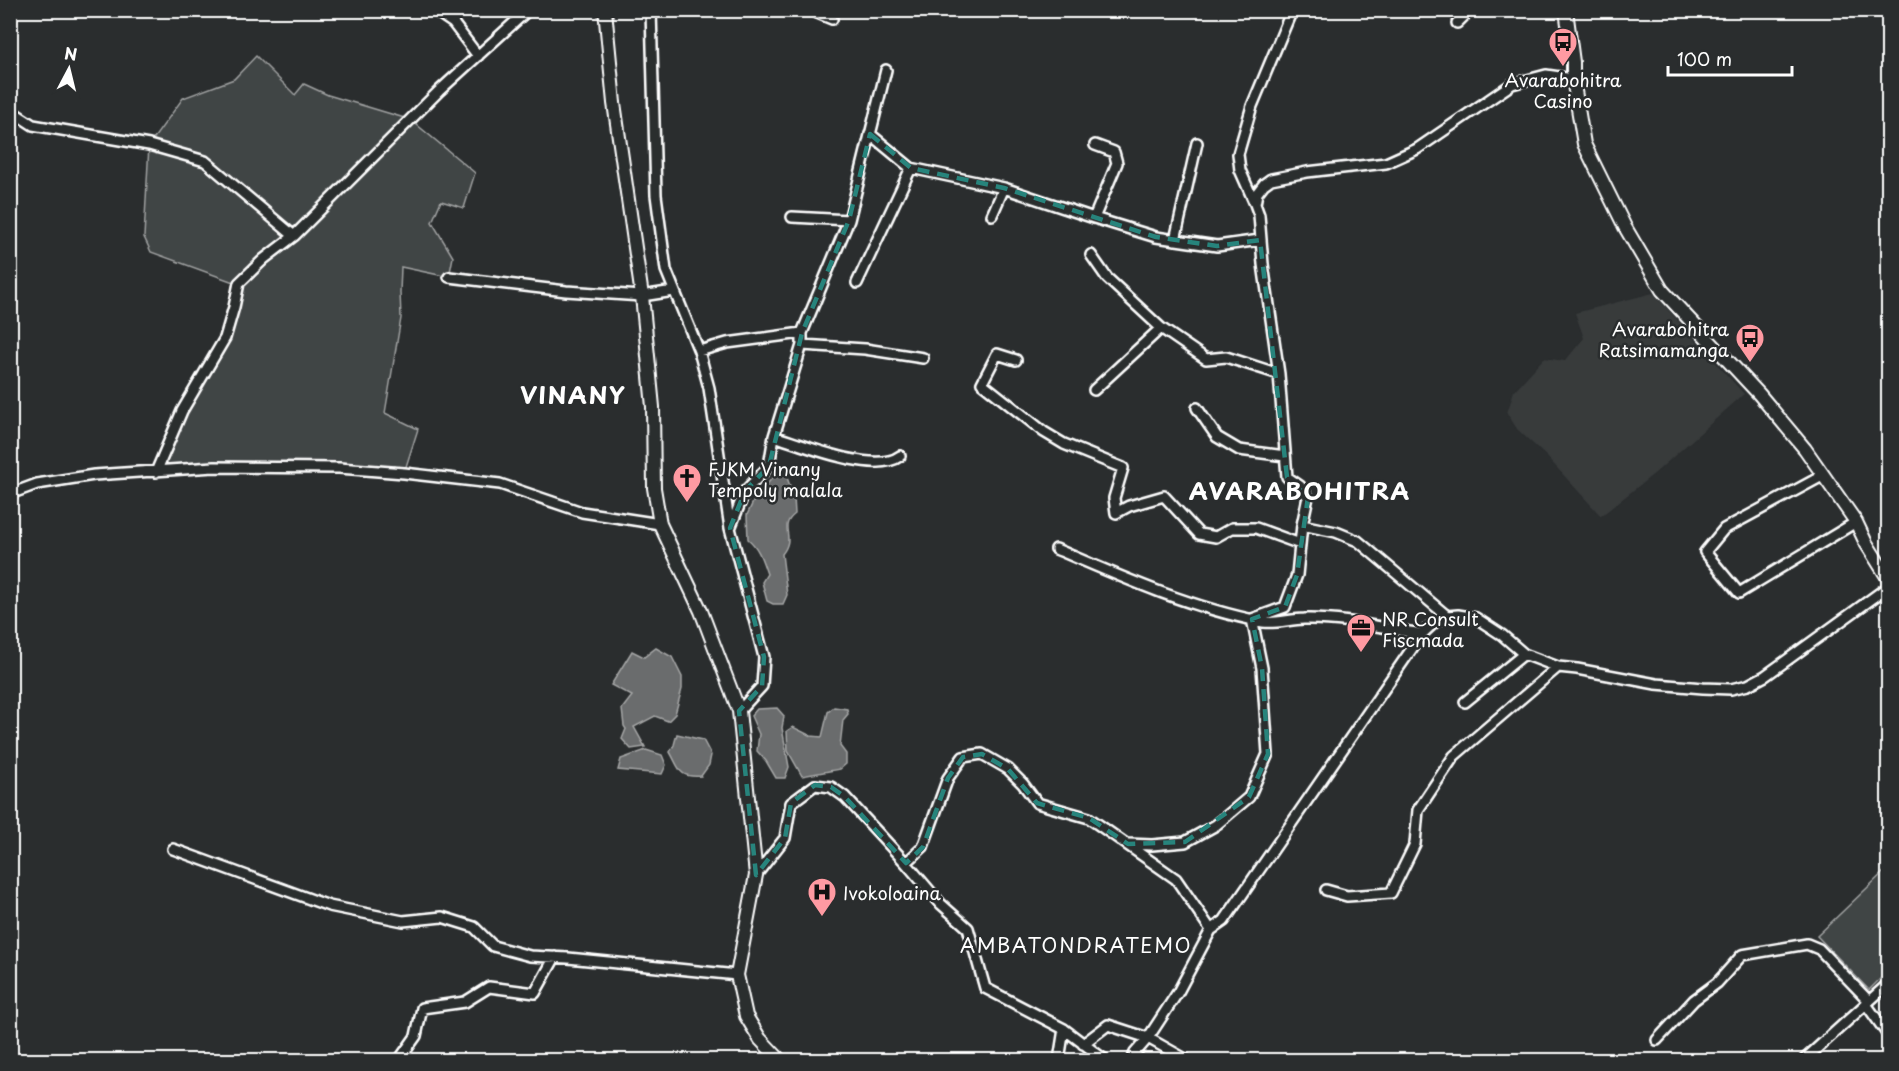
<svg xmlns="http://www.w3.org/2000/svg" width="1899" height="1071" font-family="'Playpen Sans',sans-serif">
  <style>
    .built { fill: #373a3b }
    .green { fill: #414445; stroke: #a0a2a2; stroke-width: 1.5 }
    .water { fill: #6a6c6d; stroke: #a6a7a7; stroke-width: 1.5 }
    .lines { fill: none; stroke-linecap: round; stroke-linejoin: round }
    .minor-casing { stroke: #fff; stroke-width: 14 }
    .tertiary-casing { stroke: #fff; stroke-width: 16 }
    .minor { stroke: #2a2d2e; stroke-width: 9 }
    .tertiary { stroke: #2a2d2e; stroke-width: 12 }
    .marked { fill: none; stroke: #27847c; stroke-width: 4.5; stroke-dasharray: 12 8; stroke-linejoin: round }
    .labels { text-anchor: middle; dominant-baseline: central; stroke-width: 5; stroke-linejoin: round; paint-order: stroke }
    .poi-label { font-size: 18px; fill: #fff; stroke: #2a2d2e; text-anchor: start }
    .neighbourhood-label { font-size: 20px; letter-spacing: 1.5px; fill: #fff; stroke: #2a2d2e }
    .district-label { font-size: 24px; font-weight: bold; letter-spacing: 1.5px; fill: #fff; stroke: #2a2d2e }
  </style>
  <rect width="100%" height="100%" fill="#2a2d2e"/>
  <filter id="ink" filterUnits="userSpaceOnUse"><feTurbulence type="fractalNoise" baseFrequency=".0167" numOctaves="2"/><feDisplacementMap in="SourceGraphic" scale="12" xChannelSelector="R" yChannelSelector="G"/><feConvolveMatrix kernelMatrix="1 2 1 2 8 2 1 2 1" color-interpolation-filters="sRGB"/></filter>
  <g filter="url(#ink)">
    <path class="built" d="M 1653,293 L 1744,394 L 1655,473 L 1601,516 L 1547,457 L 1517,429 L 1507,413 L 1514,391 L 1544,358 L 1565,361 L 1584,338 L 1575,313 Z"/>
    <path class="green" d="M 256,56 L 295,95 L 304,84 L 328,95 L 411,120 L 475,173 L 464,208 L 441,201 L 432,222 L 453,257 L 449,277 L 401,267 L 400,292 L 401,318 L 385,413 L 418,429 L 404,473 L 338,468 L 156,472 L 225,338 L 239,284 L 151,252 L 144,237 L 149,145 L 183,98 L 234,79 Z
      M 1888,868 L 1888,971 L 1869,990 L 1817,936 Z"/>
    <path class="water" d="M 785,472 L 794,497 L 795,514 C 777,528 797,535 782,554 L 787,595 L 783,604 L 773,604 L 767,601 L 762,582 L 767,574 C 762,560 759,548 748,539 L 747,515 L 755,498 L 775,475 Z
      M 656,648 L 672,657 L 682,677 L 682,689 L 675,714 L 668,721 L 655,716 L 634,727 L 645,747 L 631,749 L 622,739 L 626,729 L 624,726 L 622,709 L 632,696 L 611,685 L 632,651 L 644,657 Z
      M 834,707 L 847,709 L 848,714 L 843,720 L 840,746 L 846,754 L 846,764 L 840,769 L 802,776 L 788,751 L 787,731 L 793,727 L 811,736 L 822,737 L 828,712 Z
      M 777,708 L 784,716 L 782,728 L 789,767 L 785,778 L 776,778 L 766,761 L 757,751 L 759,734 L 751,716 L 757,709 Z
      M 677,734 L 703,740 L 711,755 L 709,765 L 701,776 C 678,778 680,769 670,752 L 674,745 Z
      M 646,750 L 662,755 L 666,765 L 662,774 L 618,770 L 621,759 Z"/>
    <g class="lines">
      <g class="minor-casing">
        <path id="minor" d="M 434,10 L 453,23 L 478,56
          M 651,10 L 656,195 L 666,270 L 699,351 L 709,388 L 730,528 L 764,657 L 762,686 L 739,711
          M 810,10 L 832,19
          M 1457,23 L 1470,10
          M 886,70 L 849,220 L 802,333 L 802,345 L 865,349 L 923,358
          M 10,110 L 33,125 L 149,145 L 205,161 L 294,236
          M 870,134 L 911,168
          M 1095,145 L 1114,152 L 1117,163 L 1094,218 L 1156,237 L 1217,246 L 1260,240
          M 1255,204 L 1240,170 L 1238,154 L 1252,106 L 1292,10
          M 992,215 L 1004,188 L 1094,218
          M 792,217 L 849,220
          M 1175,240 L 1197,143
          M 1091,255 L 1107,278 L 1161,328 L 1206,359 L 1226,357 L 1279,374
          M 449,277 L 566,291 L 642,296 L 674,291
          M 857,283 L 911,168 L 1004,188
          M 699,351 L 727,343 L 802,333
          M 1016,360 L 997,354 L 982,383 L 1044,432 L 1064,444 L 1123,468 L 1114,498 L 1116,513 L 1129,506 L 1164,496 L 1199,534 L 1216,537 L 1232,528 L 1256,528 L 1300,544
          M 1094,390 L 1161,328
          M 1197,408 L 1217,437 L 1239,450 L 1285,456
          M 774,436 C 803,445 875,475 900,456
          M 156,472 L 182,411 L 225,338 L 234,307 L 239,283 L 264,259 L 294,236 L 439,91 L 528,10
          M 1824,475 L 1724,529 L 1705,552 L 1739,593 L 1856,522
          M 10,494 L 37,484 L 94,475 L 214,467 L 339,468 L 404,473 L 500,484 L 582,512 L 660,524
          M 731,526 L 745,491 L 769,466 L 774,436 L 802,345
          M 1056,549 C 1123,578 1191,608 1263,622 C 1276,624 1291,619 1304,619 C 1343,618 1383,628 1422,634 L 1436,621 L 1447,616 L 1458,615 L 1476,618 L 1502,635 L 1524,654 L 1558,667 L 1577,669 L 1656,684 L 1703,688 L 1731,689 L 1748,685 L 1765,676 L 1888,587
          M 1447,616 L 1358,541 L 1336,532 L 1302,525 L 1308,497 L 1300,486 L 1287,477 L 1279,374 L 1263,264 L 1259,215 L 1255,204 L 1257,193 L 1264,184 L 1271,179 L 1307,172 L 1386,163 L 1417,149 L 1512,84 L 1546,75 L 1573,79
          M 1465,702 L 1524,654
          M 1128,844 L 1152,845 L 1185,842 L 1216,825 L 1249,797 L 1268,754 L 1262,668 L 1252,619 L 1285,607 L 1297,575 L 1302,525
          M 173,849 L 329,906 L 403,921 L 442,917 L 474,927 L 493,946 L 530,956 L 568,958 L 737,975
          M 906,863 L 923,847 L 948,778 L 963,757 L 982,754 L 1008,769 L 1023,784 L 1037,803 L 1089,818 L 1176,879 L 1211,930 L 1224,921 L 1422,634
          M 756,875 L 785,838 L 791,803 L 815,785 L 831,787 L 845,797 L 906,863 L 941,904 L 968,928 L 985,988 L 1064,1029 L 1105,1060
          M 1326,890 L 1347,896 L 1391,893 L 1415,844 L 1418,810 L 1454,756 L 1558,667
          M 1866,1004 L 1888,1035
          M 1657,1040 L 1694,1000 L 1717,983 L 1742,955 L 1754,953 L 1807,944 L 1819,949 L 1869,1001
          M 1083,1044 L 1108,1025 L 1148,1038 L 1187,1060
          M 399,1060 L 416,1036 L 422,1008 L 465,1002 L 489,987 L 535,993 L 555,957
          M 1059,1060 L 1064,1029
          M 1132,1060 L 1135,1053 L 1148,1038 L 1178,992 L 1211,930
          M 1804,1060 L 1888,984"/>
      </g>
      <g class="tertiary-casing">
        <path id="tertiary" d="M 605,10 L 614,103 L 642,296 L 648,356 L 653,407 L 654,488 L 660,524 L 701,611 L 739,711 L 756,875 L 737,975 L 746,1016 L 760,1039 L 780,1060
          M 1566,10 L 1573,62 L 1573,79 L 1584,144 L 1625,227 L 1662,290 L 1759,394 L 1805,449 L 1856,522 L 1866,543 L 1888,578"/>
      </g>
      <use href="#minor" class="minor"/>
      <use href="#tertiary" class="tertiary"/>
    </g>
  </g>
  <path class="marked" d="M 870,134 L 911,168 L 1004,188 L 1156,237 L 1217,246 L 1260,240 L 1287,477 L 1308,497 L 1297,575 L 1285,607 L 1252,619 L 1262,668 L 1268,754 L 1249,797 L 1185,842 L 1128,844 L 1089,818 L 1037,803 L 1008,769 L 982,754 L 963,757 L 948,778 L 923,847 L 906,863 L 845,797 L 831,787 L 815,785 L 791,803 L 785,838 L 756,875 L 739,711 L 762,686 L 764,657 L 730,528 L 745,491 L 769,466 L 802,333 L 849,220 Z"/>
  <defs>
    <g id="bus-pin" transform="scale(1.5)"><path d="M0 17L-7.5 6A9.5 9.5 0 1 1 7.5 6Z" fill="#ff9aa2" stroke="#2a2d2e"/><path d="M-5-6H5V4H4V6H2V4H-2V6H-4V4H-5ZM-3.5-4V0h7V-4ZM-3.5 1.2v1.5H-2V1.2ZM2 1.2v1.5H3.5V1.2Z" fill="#111"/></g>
    <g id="church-pin" transform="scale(1.5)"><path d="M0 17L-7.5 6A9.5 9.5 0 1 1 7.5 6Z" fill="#ff9aa2" stroke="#2a2d2e"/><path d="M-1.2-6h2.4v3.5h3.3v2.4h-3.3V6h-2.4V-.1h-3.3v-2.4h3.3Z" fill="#111"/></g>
    <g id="office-pin" transform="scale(1.5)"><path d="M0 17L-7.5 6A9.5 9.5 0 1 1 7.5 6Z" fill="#ff9aa2" stroke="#2a2d2e"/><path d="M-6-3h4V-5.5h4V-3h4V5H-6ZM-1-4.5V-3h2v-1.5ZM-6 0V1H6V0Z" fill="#111"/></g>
    <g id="hospital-pin" transform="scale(1.5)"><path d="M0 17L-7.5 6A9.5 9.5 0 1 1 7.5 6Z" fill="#ff9aa2" stroke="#2a2d2e"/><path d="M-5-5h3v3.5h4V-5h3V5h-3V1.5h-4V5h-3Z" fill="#111"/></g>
  </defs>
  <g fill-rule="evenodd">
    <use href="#bus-pin" x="1563" y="42"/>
    <use href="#bus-pin" x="1750" y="338"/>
    <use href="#church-pin" x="687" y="478"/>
    <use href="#office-pin" x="1361" y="628"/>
    <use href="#hospital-pin" x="822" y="892"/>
  </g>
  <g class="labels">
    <g class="poi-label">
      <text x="1563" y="79" text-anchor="middle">Avarabohitra<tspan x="1563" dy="21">Casino</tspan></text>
      <text x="1729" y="328" text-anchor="end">Avarabohitra<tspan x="1729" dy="21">Ratsimamanga</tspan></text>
      <text x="708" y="468">FJKM Vinany<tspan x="708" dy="21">Tempoly malala</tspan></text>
      <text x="1382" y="618">NR Consult<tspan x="1382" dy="21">Fiscmada</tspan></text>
      <text x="843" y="892">Ivokoloaina</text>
    </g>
    <g class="neighbourhood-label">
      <text x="1076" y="945">AMBATONDRATEMO</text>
    </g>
    <g class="district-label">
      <text x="573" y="394">VINANY</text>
      <text x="1300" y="490">AVARABOHITRA</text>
    </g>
  </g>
  <rect width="1899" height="1071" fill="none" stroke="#2a2d2e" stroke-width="36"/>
  <rect x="18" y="18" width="1863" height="1035" fill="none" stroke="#fff" stroke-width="2" filter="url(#ink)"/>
  <g transform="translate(69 69) rotate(7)" stroke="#2a2d2e" stroke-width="4.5" paint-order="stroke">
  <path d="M0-4.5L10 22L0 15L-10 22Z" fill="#ffffff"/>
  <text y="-9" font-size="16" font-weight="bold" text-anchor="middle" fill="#ffffff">N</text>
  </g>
  <path d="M1668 66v9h124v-9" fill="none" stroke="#ffffff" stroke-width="3"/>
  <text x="1677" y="66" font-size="18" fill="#ffffff" stroke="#2a2d2e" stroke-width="4.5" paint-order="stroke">100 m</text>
</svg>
